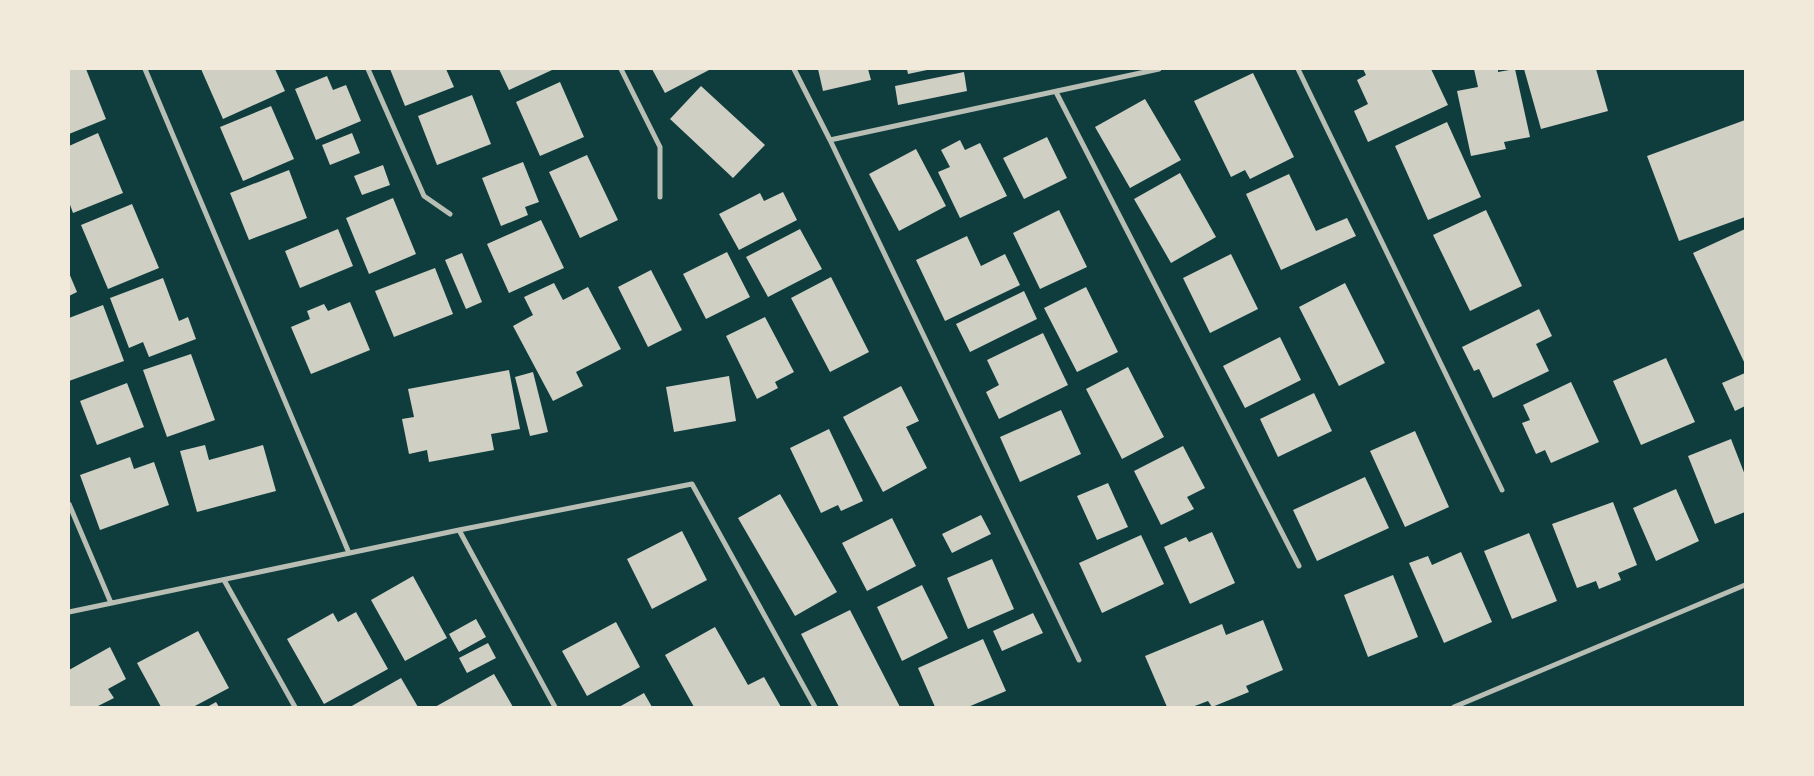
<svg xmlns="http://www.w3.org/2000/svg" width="1814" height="776" font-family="'DejaVu Sans',sans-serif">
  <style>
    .building { fill: #cfcfc3 }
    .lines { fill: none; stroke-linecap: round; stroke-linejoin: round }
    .minor { stroke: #b8beb3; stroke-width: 5 }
  </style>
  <rect width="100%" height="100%" fill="#0f3d3e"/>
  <path class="building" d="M 69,69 L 86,69 L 106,119 L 69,134 Z
    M 201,69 L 275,69 L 285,91 L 223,119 Z
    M 390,69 L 446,69 L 454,87 L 405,106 Z
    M 499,69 L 551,69 L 552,70 L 509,90 Z
    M 652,69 L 711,69 L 665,93 Z
    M 818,69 L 868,69 L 871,80 L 823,91 Z
    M 907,69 L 927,69 L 927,70 L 908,74 Z
    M 1363,69 L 1431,69 L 1448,105 L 1368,142 L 1354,111 L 1368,104 L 1357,80 L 1366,75 Z
    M 1474,69 L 1498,69 L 1498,72 L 1515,69 L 1530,137 L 1504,142 L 1506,149 L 1471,156 L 1457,91 L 1478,87 Z
    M 1524,69 L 1596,69 L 1608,111 L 1541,129 Z
    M 964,72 L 967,91 L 898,105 L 895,86 Z
    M 1253,73 L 1294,157 L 1250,179 L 1245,170 L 1231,177 L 1194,101 Z
    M 327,76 L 333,90 L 346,85 L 361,121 L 316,140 L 295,89 Z
    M 560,82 L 584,137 L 540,156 L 516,102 Z
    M 701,86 L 765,145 L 733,178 L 670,119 Z
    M 472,95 L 491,144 L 437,165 L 418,116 Z
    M 1145,99 L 1181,160 L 1130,188 L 1095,127 Z
    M 271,106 L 294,159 L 243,181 L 220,127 Z
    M 1745,120 L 1745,217 L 1679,241 L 1647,156 Z
    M 1447,122 L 1481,197 L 1428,220 L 1395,146 Z
    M 98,133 L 123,193 L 73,213 L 69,202 L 69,146 Z
    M 352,133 L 360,153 L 330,165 L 322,145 Z
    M 1047,137 L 1067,178 L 1024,199 L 1003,158 Z
    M 960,140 L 965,150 L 980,143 L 1007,196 L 960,218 L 938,172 L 950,167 L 941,150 Z
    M 916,149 L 946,206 L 899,231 L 869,174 Z
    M 587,155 L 618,220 L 580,238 L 549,172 Z
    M 523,162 L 539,202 L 525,207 L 528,215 L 501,226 L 482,178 Z
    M 383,165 L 390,185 L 362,195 L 354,176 Z
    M 289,170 L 307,218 L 249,240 L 230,193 Z
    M 1180,173 L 1216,237 L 1171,263 L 1134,199 Z
    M 1289,174 L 1316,231 L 1347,218 L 1356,236 L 1281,270 L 1246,194 Z
    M 783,192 L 797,220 L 739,250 L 719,214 L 760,193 L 764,201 Z
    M 393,198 L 416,254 L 369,274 L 346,218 Z
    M 132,204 L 159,268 L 108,289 L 81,225 Z
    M 1059,210 L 1087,267 L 1040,289 L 1013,233 Z
    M 1486,210 L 1522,286 L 1470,311 L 1433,235 Z
    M 541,220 L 564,268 L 509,293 L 487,244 Z
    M 338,229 L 353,266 L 300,288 L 285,251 Z
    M 800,229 L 822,269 L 768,297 L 746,257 Z
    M 1745,229 L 1745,364 L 1693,253 Z
    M 967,236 L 981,266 L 1005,254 L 1020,285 L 945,321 L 916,260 Z
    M 727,252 L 750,297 L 706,319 L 683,274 Z
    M 462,253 L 482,302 L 466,309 L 445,260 Z
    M 1231,254 L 1258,309 L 1210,333 L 1183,278 Z
    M 435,268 L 453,314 L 394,337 L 375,291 Z
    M 651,270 L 682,330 L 648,347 L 618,287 Z
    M 69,273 L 77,292 L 69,296 Z
    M 831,277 L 869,352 L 830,372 L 791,298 Z
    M 163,278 L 179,321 L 188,317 L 196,339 L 149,357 L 143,342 L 129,348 L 110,298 Z
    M 554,283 L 563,300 L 588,287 L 621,349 L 576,372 L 583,386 L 553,401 L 513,326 L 533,315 L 524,297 Z
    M 1345,283 L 1385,363 L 1339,386 L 1299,307 Z
    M 1086,287 L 1118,352 L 1077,372 L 1044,308 Z
    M 1024,291 L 1037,319 L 970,352 L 956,324 Z
    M 350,302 L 370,350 L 311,374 L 291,327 L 310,319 L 307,311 L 324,304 L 328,311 Z
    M 103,305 L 124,361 L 69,381 L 69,318 Z
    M 1539,309 L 1552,336 L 1536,344 L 1549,371 L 1493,398 L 1479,369 L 1474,371 L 1462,347 Z
    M 765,317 L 794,372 L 775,382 L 778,388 L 757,399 L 726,336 Z
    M 1043,333 L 1068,385 L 999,419 L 986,392 L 999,385 L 987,360 Z
    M 1280,337 L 1301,380 L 1245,408 L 1223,366 Z
    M 191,354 L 215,420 L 167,437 L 143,370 Z
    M 1666,358 L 1695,422 L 1641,445 L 1613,381 Z
    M 1128,367 L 1164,437 L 1122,459 L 1086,389 Z
    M 509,370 L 520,429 L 491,434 L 494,450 L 429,462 L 427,450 L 409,454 L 402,419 L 414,417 L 408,389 Z
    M 533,372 L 548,432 L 530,436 L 515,377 Z
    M 1745,373 L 1745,406 L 1735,411 L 1722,383 Z
    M 729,376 L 736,421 L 674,432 L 666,387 Z
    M 1571,382 L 1599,442 L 1551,463 L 1545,450 L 1536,454 L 1522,423 L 1530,420 L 1523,405 Z
    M 127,383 L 144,427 L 97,445 L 80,401 Z
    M 901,386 L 919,421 L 906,427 L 927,468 L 883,492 L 843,417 Z
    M 1314,393 L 1332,431 L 1278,457 L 1260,419 Z
    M 1061,410 L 1081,454 L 1020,482 L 1000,437 Z
    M 829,429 L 863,501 L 841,511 L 838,505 L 821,513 L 790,448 Z
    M 1415,431 L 1449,507 L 1405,527 L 1370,451 Z
    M 1731,439 L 1745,475 L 1745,512 L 1715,524 L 1688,456 Z
    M 205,445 L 209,460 L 263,445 L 276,491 L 197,512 L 180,451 Z
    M 1183,446 L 1205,488 L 1187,497 L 1194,509 L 1161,525 L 1134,471 Z
    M 130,457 L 134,469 L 154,462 L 169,505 L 100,530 L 80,475 Z
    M 1365,477 L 1389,528 L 1317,561 L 1293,510 Z
    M 1108,483 L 1128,527 L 1097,540 L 1077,496 Z
    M 1676,489 L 1699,541 L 1656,561 L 1633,508 Z
    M 780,494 L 837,592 L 795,616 L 738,518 Z
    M 1613,502 L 1637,565 L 1618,573 L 1621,580 L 1599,589 L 1596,581 L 1577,588 L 1552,524 Z
    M 981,515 L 991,534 L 952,553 L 942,534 Z
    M 892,518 L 916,566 L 867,591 L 842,543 Z
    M 682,531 L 707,580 L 652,609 L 627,559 Z
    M 1212,532 L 1235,583 L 1190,604 L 1164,547 L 1186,537 L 1189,542 Z
    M 1529,533 L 1557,601 L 1512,619 L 1484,551 Z
    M 1141,535 L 1164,584 L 1102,613 L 1079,563 Z
    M 1461,552 L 1492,622 L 1444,643 L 1409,563 L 1428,556 L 1432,565 Z
    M 992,559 L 1014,609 L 968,629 L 947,578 Z
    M 1393,575 L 1418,637 L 1368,657 L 1344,595 Z
    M 413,576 L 447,638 L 405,661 L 371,600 Z
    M 922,585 L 948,638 L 902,661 L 877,607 Z
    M 850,610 L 900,707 L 839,707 L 801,634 Z
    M 356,612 L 388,669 L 324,704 L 287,639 L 333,613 L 338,622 Z
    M 1033,613 L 1043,633 L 1002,651 L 993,631 Z
    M 476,619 L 486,637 L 459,652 L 449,634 Z
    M 1263,620 L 1283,670 L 1246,686 L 1249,692 L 1212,707 L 1208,701 L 1192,707 L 1167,707 L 1145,656 L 1222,624 L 1226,635 Z
    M 616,622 L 640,667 L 587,696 L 562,651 Z
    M 715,627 L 748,685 L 764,677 L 781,707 L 694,707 L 665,655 Z
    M 198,631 L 229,688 L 193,707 L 161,707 L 137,663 Z
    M 983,639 L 1006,691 L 968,707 L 935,707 L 918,668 Z
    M 488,643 L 496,658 L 467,673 L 459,658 Z
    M 110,647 L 126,679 L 108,689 L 114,698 L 96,707 L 69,707 L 69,670 Z
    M 494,674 L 513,707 L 435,707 Z
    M 401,678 L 418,707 L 350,707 Z
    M 644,693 L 652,707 L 619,707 Z
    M 216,702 L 219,707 L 207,707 Z"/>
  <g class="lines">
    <path class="minor" d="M 145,69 L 349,553
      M 368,69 L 424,196 L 450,214
      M 621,69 L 660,147 L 660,197
      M 794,69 L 830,140 L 1079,660
      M 1298,69 L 1502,490
      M 1056,92 L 1299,566
      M 830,140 L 1159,69
      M 69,504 L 111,603
      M 459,530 L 555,707
      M 224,580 L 295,707
      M 69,612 L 459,530 L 692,484 L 815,707
      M 1454,707 L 1745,585"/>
  </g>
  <rect width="1814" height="776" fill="none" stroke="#f1e9da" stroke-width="140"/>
</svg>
